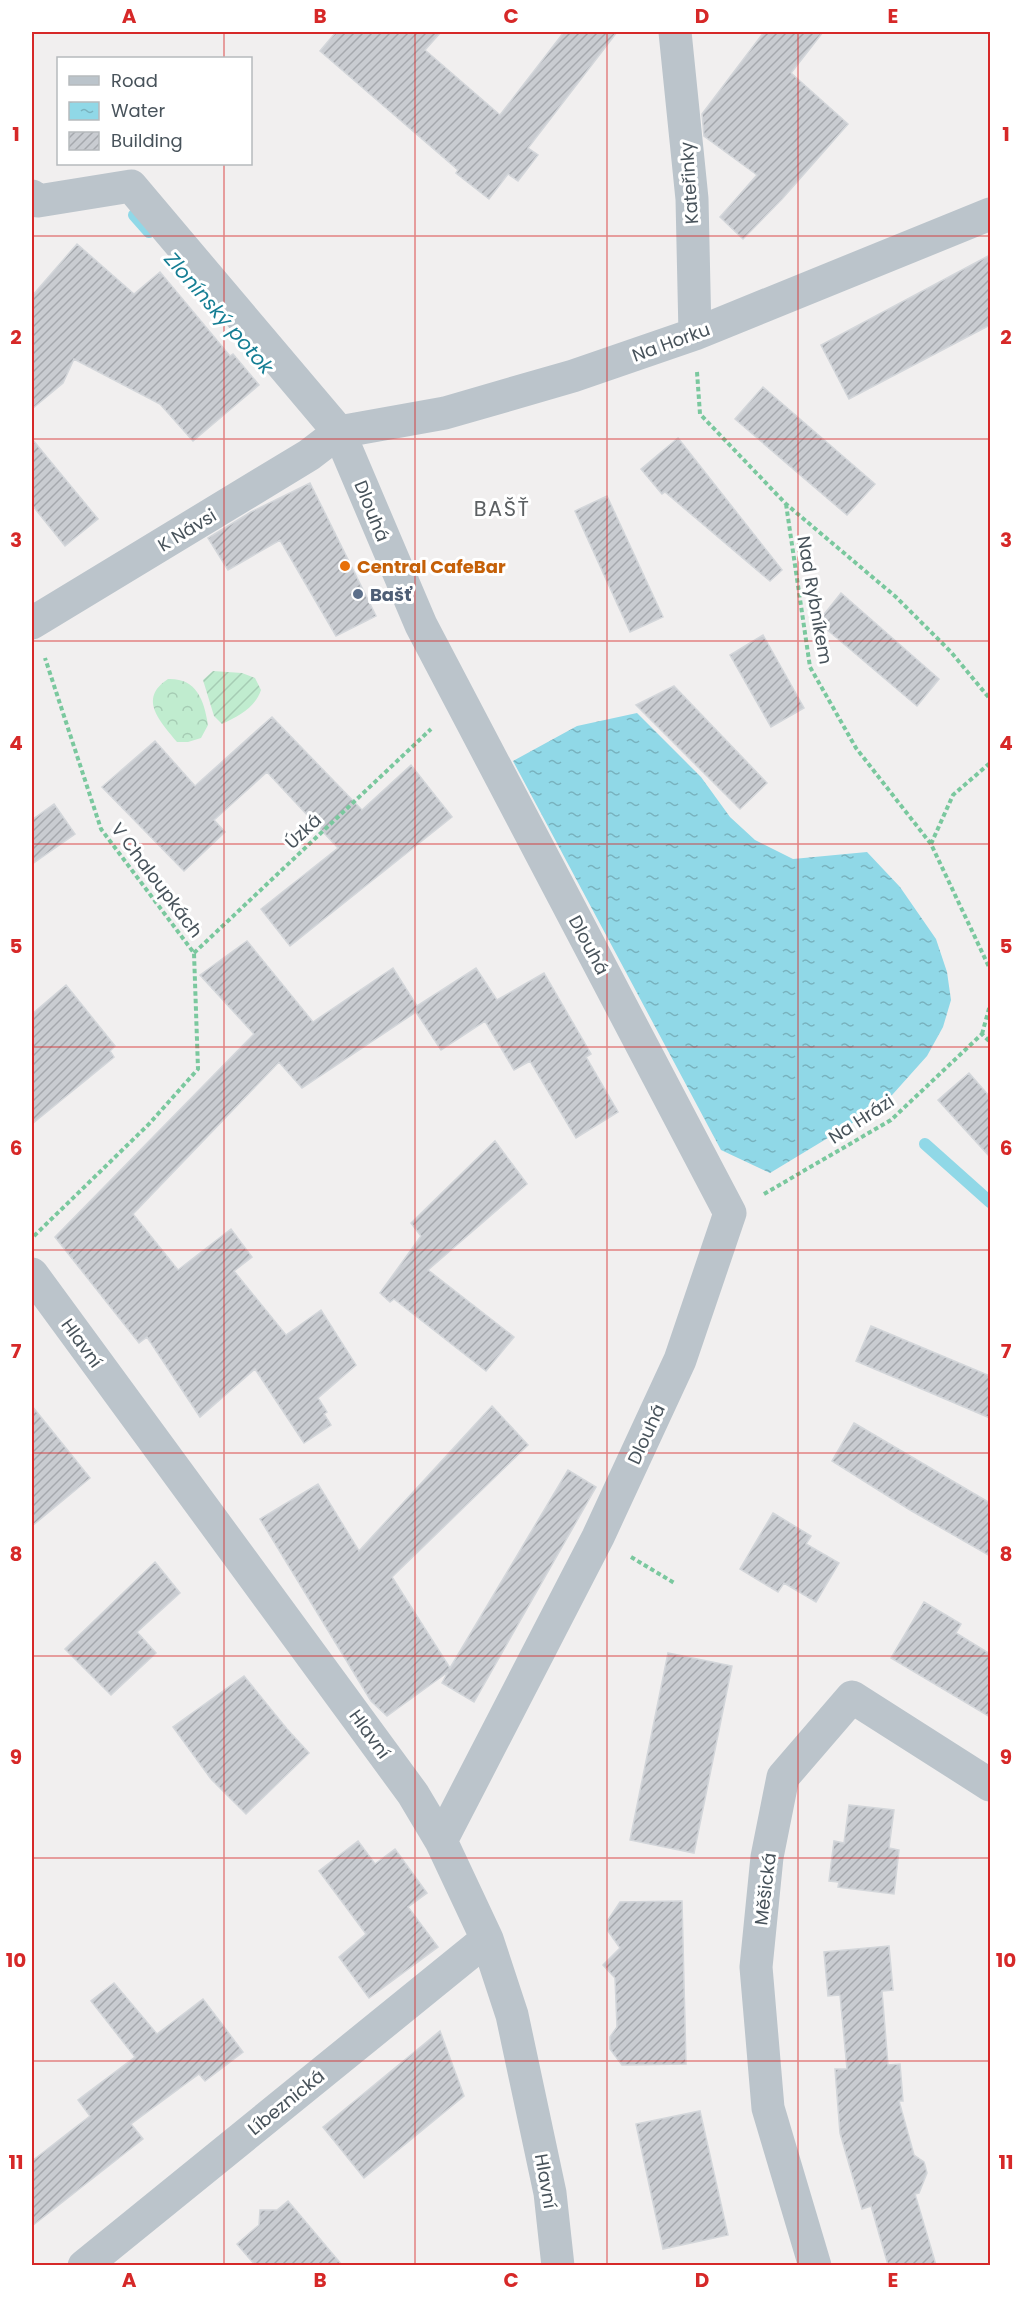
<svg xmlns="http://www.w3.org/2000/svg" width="1022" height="2297" font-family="Poppins,sans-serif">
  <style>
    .park { fill: url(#park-crowns) }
    .garden { fill: url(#garden-furrows) }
    .water { fill: url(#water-ripples) }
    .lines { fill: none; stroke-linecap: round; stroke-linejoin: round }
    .stream { stroke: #90d8e7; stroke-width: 12 }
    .building { fill: url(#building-hatch); stroke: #d3d6da; stroke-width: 1.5 }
    .path { stroke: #7ac89e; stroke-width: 4; stroke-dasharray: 4.5 3; stroke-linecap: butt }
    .minor { stroke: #bbc4cb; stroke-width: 33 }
    .grid { fill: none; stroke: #d62828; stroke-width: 1.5; stroke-opacity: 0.55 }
    .food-dot { fill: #e8710a; stroke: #fff; stroke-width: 2 }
    .service-dot { fill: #5c6f8a; stroke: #fff; stroke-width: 2 }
    .labels { text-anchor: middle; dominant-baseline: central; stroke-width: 6; stroke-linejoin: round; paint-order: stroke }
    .street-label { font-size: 18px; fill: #48535b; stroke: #fff }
    .food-label { font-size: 18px; font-weight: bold; fill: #c56008; stroke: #fff; text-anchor: start }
    .service-label { font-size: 18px; font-weight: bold; fill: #4e5e75; stroke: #fff; text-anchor: start }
    .water-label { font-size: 20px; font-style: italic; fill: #157e94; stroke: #fff }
    .quarter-label { font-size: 21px; letter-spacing: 1.5px; fill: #5c6063; stroke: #fff }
    .neatline { fill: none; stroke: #d62828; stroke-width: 2 }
    .grid-label { font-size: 20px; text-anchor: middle; font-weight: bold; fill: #d62828 }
  </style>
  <defs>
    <pattern id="park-crowns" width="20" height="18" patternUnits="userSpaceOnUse" patternTransform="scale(1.5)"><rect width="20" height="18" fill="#c0eccf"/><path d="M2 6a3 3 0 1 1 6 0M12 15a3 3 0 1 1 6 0" fill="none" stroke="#a6ccb4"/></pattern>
    <pattern id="garden-furrows" width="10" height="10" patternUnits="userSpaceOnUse" patternTransform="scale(1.5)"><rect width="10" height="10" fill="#c0eccf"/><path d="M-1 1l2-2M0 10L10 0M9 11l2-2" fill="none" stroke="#a6ccb4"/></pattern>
    <pattern id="water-ripples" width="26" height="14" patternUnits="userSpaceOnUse" patternTransform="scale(1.5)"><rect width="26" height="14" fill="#90d8e7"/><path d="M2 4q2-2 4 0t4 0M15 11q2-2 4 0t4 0" fill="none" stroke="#78b2be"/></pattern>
    <pattern id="building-hatch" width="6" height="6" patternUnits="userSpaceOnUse" patternTransform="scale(1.5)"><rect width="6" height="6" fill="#c9ccd1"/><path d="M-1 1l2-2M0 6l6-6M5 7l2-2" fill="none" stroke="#a5a8ad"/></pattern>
  </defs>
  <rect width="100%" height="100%" fill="#f1efef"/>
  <path class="park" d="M 168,679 C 196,678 204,699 208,725 L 201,738 L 188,742 L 177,742 C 161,722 137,699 168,679 Z"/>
  <path class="garden" d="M 213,671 L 242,673 L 255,678 L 261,690 C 255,708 238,716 222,724 L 214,716 L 203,680 Z"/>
  <path class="water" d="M 637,713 L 701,777 L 730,817 L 755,840 L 793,859 L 867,852 L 900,887 L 936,939 L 947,972 L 951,1000 L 943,1027 L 927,1056 L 884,1104 L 770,1173 L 721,1150 L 513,761 L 577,726 Z"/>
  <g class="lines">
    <path class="stream" d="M 134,215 L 149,232
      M 925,1144 L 990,1202"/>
  </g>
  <path class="building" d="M 336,32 L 441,32 L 425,50 L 500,115 L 564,32 L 617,32 L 528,148 L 538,155 L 518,181 L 508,174 L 489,199 L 456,173 L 458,170 L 320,51 Z
    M 764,32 L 823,32 L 791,73 L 848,124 L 782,199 L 743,239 L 720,217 L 757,175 L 704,136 L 702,114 Z
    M 77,244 L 134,294 L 160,272 L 230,356 L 233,354 L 259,385 L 193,441 L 160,404 L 74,359 L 63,383 L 32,409 L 32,296 Z
    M 990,255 L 990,325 L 849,399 L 821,345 Z
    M 763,387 L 875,484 L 847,515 L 735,419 Z
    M 678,438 L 782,570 L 770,581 L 665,492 L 662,494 L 641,469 Z
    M 32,439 L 98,519 L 65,546 L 32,505 Z
    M 310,483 L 376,616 L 336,636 L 280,540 L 228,570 L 208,538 L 251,512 Z
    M 607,496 L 663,617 L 630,632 L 575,511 Z
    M 841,593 L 939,679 L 917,706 L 818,622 Z
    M 763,635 L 804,708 L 771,727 L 730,655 Z
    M 674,686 L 767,783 L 740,809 L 636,705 Z
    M 272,717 L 362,810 L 411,765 L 452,817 L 290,946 L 261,909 L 338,848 L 267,772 L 214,820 L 225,832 L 184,871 L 102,787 L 155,741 L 195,786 Z
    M 54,804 L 75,834 L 32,864 L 32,820 Z
    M 247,941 L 313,1022 L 393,968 L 417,1006 L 476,968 L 497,1000 L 544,973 L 591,1054 L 586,1057 L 618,1112 L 576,1138 L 530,1061 L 514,1070 L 485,1021 L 441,1050 L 416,1012 L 302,1088 L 279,1062 L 133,1214 L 178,1270 L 231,1229 L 252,1257 L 234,1271 L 286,1335 L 321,1310 L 356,1365 L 318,1398 L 327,1412 L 324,1414 L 331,1425 L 304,1443 L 255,1369 L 200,1417 L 147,1337 L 139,1343 L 55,1237 L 254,1034 L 200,975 Z
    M 66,985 L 115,1046 L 110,1051 L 114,1057 L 32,1124 L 32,1014 Z
    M 969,1073 L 990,1097 L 990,1157 L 938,1100 Z
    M 495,1141 L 527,1184 L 428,1270 L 514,1337 L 486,1371 L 394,1299 L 390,1302 L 380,1293 L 421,1236 L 411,1223 Z
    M 871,1326 L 990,1376 L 990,1418 L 856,1361 Z
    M 32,1406 L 90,1478 L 32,1526 Z
    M 492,1406 L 528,1445 L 392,1577 L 450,1668 L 568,1470 L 596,1487 L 474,1702 L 442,1683 L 448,1672 L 387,1716 L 371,1701 L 260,1519 L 318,1484 L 359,1551 Z
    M 854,1423 L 990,1503 L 990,1556 L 910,1510 L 832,1461 Z
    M 773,1513 L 811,1536 L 806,1544 L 839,1563 L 816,1602 L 784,1583 L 778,1592 L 740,1569 Z
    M 155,1562 L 180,1593 L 137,1632 L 156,1653 L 111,1695 L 65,1649 Z
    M 924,1602 L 961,1624 L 956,1633 L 990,1654 L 990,1717 L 891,1658 Z
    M 668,1653 L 732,1666 L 694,1853 L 630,1840 Z
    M 244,1676 L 287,1729 L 309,1753 L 246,1814 L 211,1779 L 173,1727 Z
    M 849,1805 L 894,1810 L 889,1848 L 899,1850 L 894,1894 L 838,1887 L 839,1882 L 829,1881 L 834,1841 L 844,1843 Z
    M 358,1841 L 375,1864 L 395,1849 L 427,1893 L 408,1907 L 438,1947 L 369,1998 L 339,1957 L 366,1934 L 319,1871 Z
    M 682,1901 L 686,2064 L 622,2065 L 610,2049 L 610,2037 L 617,2027 L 615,1978 L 603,1965 L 620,1948 L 608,1931 L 608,1920 L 620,1902 Z
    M 889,1946 L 893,1990 L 882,1991 L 888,2065 L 900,2064 L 903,2101 L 899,2101 L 914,2155 L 924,2162 L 927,2173 L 919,2193 L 915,2194 L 936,2265 L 888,2265 L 871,2206 L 862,2209 L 840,2133 L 835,2069 L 847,2069 L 840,1995 L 828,1996 L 824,1952 Z
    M 114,1983 L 157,2034 L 203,1999 L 243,2052 L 205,2081 L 199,2074 L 131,2124 L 143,2139 L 32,2226 L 32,2161 L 90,2116 L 78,2100 L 135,2057 L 91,2001 Z
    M 440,2031 L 464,2096 L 364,2178 L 323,2127 Z
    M 700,2111 L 728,2235 L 663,2249 L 636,2124 Z
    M 288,2201 L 342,2265 L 255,2265 L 237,2244 L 259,2225 L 260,2210 L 277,2210 Z"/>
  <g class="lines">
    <path class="path" d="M 697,372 L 700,414 L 786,504 L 896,597 L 951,652 L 990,699
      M 786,504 L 810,667 L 856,748 L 931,844 L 990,969
      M 931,844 L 953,795 L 990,763
      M 194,953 L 431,729
      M 982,1034 L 990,1005
      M 764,1194 L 891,1120 L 982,1034 L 990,1042
      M 34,1236 L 149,1124 L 198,1069 L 194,953 L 101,829 L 45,658
      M 631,1557 L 676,1584"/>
    <path class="minor" d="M 675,32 L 692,199 L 695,334
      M 32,196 L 38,201 L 131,186 L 339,432 L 421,625 L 730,1213 L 680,1360 L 598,1537 L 441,1841
      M 32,623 L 309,455 L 339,432 L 445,413 L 573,376 L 695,334 L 990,214
      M 32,1274 L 413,1794 L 441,1841 L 487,1939 L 512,2015 L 550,2193 L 558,2266
      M 84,2266 L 487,1939
      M 815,2266 L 768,2108 L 756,1967 L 767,1857 L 783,1777 L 852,1697 L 990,1785"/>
  </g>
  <path class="grid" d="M 224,32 L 224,58M 415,32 L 415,2266M 607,32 L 607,2266M 798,32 L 798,2266M 224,164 L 224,2266M 32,236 L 990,236M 32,439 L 990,439M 32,641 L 990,641M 32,844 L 990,844M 32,1047 L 990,1047M 32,1250 L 990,1250M 32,1453 L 990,1453M 32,1656 L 990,1656M 32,1858 L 990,1858M 32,2061 L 990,2061"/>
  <circle class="food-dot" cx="345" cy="566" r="6"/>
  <circle class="service-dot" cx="358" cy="594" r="6"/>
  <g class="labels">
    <g class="street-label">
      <text transform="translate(689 183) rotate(-94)">Kateřinky</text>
      <text transform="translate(671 342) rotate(-20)">Na Horku</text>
      <text transform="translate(372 511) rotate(68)">Dlouhá</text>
      <text transform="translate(187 530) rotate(-31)">K Návsi</text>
      <text transform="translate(815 600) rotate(80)">Nad Rybníkem</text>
      <text transform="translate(303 831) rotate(-43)">Úzká</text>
      <text transform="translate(157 880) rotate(53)">V Chaloupkách</text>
      <text transform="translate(589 945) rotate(62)">Dlouhá</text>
      <text transform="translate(861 1119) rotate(-33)">Na Hrázi</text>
      <text transform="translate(82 1343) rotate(54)">Hlavní</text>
      <text transform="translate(646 1434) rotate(-65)">Dlouhá</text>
      <text transform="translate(370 1734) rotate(54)">Hlavní</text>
      <text transform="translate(765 1889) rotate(-83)">Měšická</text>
      <text transform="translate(286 2102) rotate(-39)">Líbeznická</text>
      <text transform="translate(546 2181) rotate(80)">Hlavní</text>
    </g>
    <g class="food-label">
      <text x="357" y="566">Central CafeBar</text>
    </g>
    <g class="service-label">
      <text x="370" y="594">Bašť</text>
    </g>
    <g class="water-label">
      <text transform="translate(219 313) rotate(49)">Zlonínský potok</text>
    </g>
    <g class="quarter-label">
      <text x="502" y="508">BAŠŤ</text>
    </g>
  </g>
  <rect width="1022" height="2297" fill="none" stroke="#ffffff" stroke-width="66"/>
  <rect x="57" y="57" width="195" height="108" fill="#ffffff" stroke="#b6babd" stroke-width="1.5"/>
  <rect x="69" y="76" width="30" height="9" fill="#bbc4cb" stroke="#b6babd" stroke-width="1.5"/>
  <text x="111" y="87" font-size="18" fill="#48535b">Road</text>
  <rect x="69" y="102" width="30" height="18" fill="url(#water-ripples)" stroke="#b6babd" stroke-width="1.5"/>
  <text x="111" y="117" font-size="18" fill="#48535b">Water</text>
  <rect x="69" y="132" width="30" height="18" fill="url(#building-hatch)" stroke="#b6babd" stroke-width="1.5"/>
  <text x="111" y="147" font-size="18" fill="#48535b">Building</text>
  <rect x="33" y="33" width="956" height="2231" class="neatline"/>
  <g class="grid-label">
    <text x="129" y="23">A</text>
    <text x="320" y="23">B</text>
    <text x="511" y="23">C</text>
    <text x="702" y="23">D</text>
    <text x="893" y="23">E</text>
    <text x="16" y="141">1</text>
    <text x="1006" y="141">1</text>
    <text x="16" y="344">2</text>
    <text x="1006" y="344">2</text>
    <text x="16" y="547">3</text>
    <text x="1006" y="547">3</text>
    <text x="16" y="750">4</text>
    <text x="1006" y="750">4</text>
    <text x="16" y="953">5</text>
    <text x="1006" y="953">5</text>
    <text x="16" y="1155">6</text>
    <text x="1006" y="1155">6</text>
    <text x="16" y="1358">7</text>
    <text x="1006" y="1358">7</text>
    <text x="16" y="1561">8</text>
    <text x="1006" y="1561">8</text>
    <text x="16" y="1764">9</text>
    <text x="1006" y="1764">9</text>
    <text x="16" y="1967">10</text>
    <text x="1006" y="1967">10</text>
    <text x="16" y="2169">11</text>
    <text x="1006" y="2169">11</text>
    <text x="129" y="2287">A</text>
    <text x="320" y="2287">B</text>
    <text x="511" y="2287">C</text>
    <text x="702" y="2287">D</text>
    <text x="893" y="2287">E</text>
  </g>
</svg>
